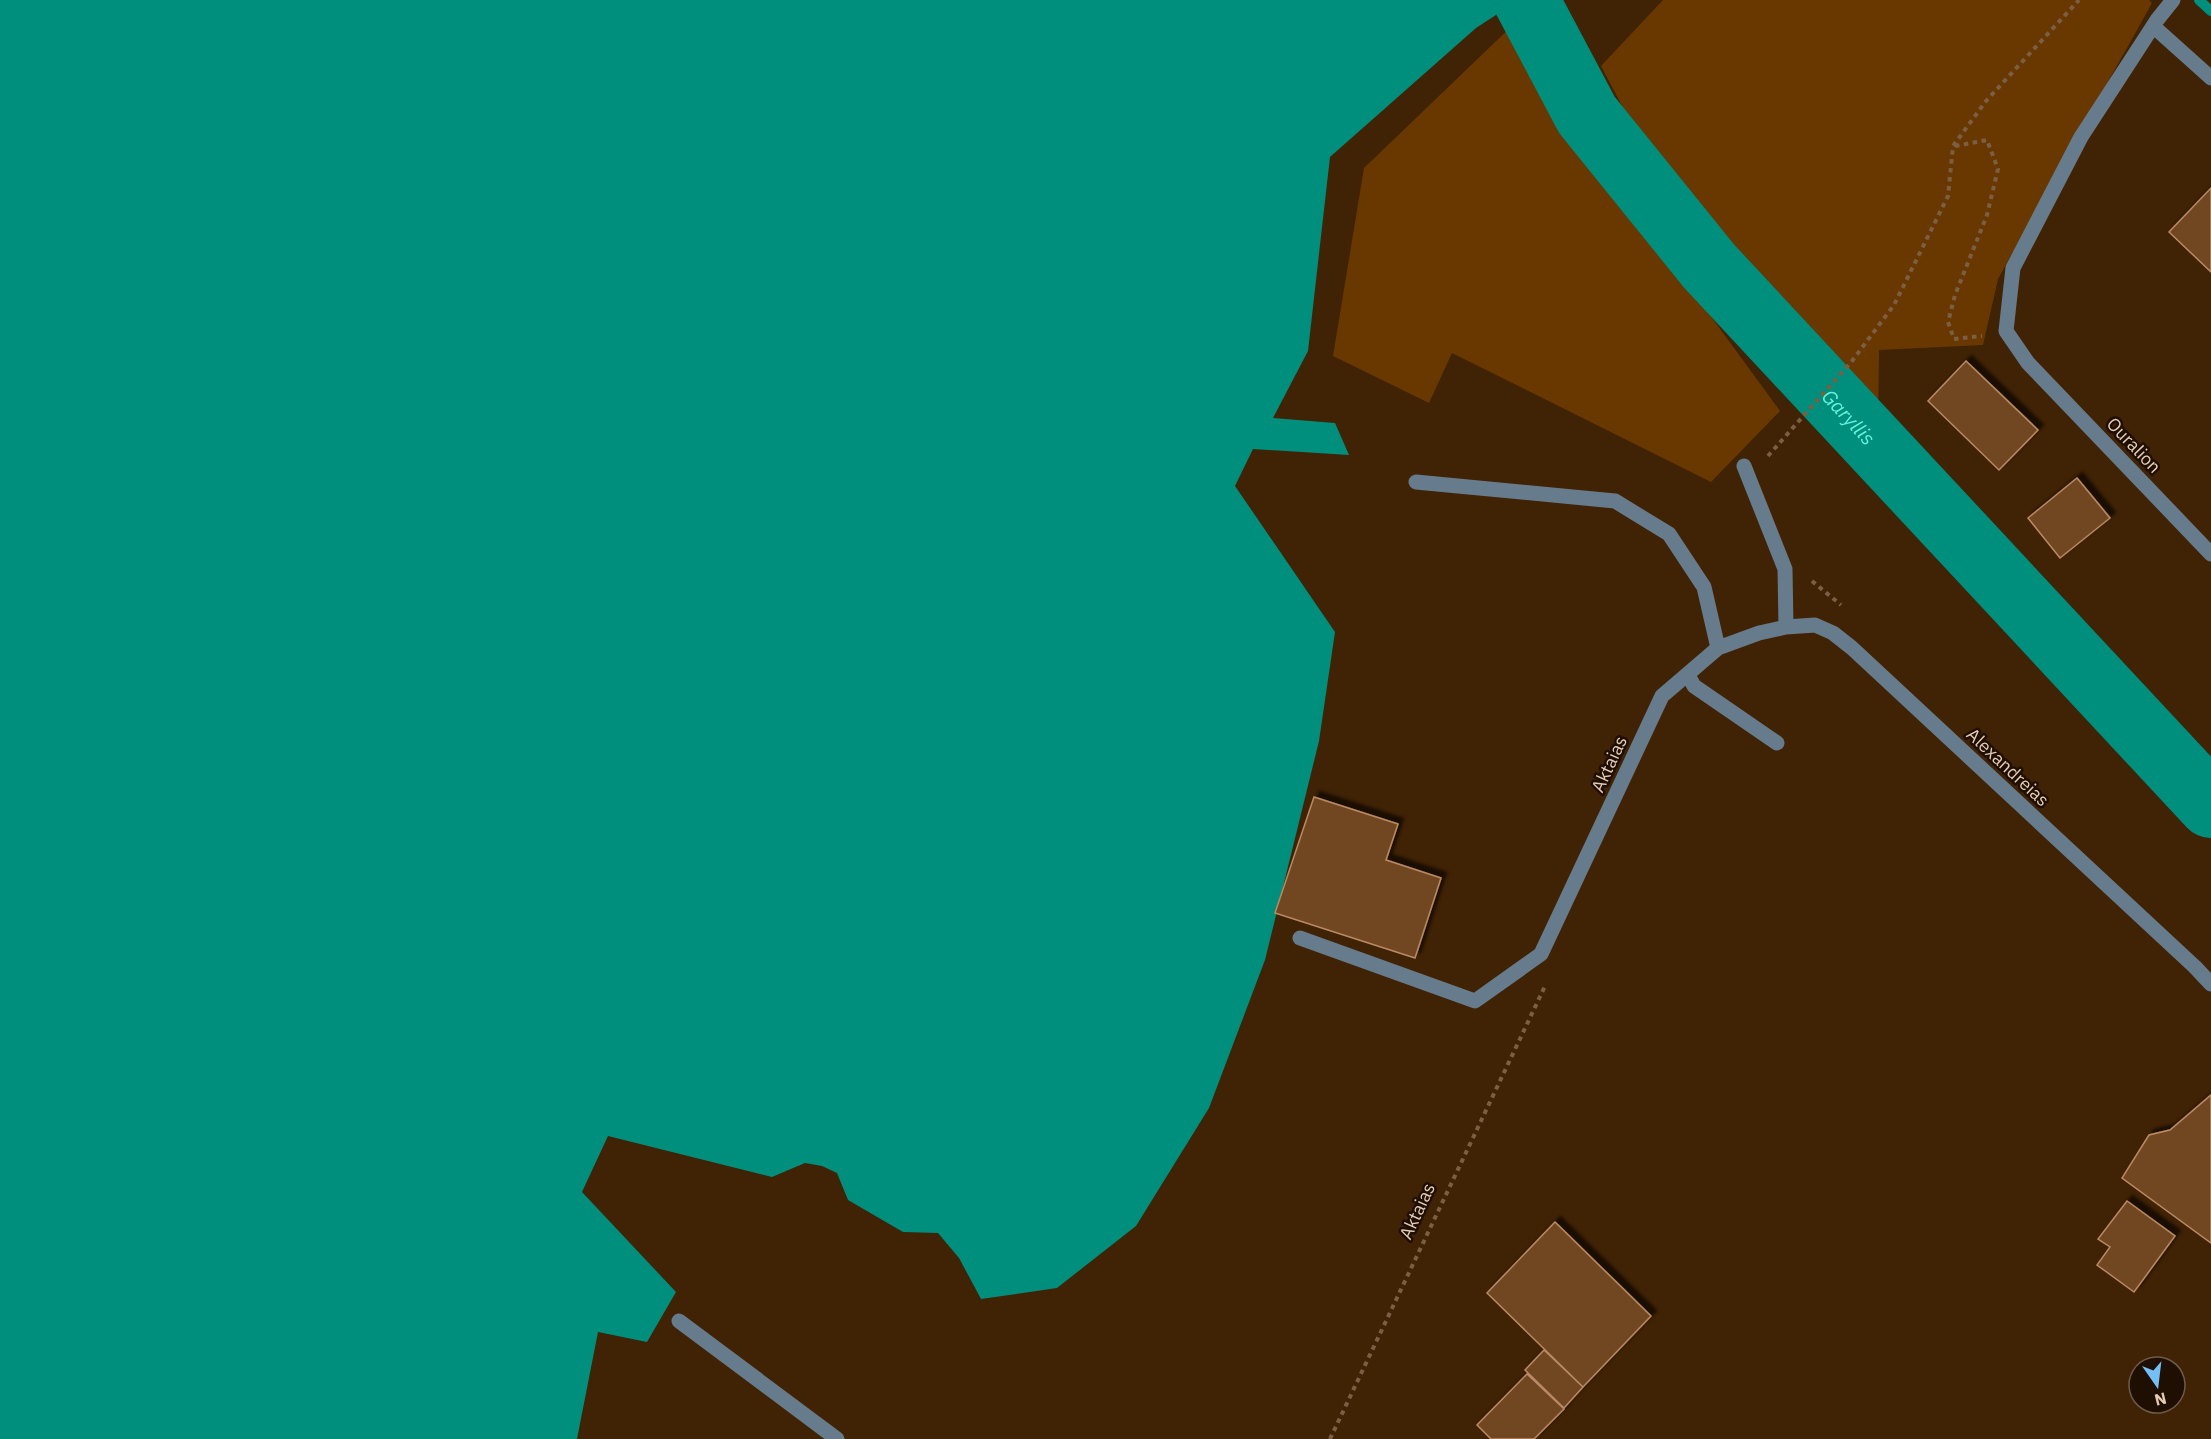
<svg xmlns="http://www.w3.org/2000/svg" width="2211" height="1439" font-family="'IBM Plex Sans',sans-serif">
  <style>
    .green { fill: #693800 }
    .water { fill: #008e7d }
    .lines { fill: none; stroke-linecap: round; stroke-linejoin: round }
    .stream { stroke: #008e7d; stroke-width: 10 }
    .river { stroke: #008e7d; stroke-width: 66 }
    .building { fill: #714721; stroke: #b98a64; stroke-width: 1.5; filter: url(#shadow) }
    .path { stroke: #7b5f45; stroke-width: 4; stroke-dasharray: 4.5 4.5; stroke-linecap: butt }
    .minor { stroke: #667b8b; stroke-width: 15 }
    .labels { text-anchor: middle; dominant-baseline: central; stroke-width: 5; stroke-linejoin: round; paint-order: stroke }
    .street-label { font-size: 18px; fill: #e5ccb8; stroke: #1f0e02 }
    .water-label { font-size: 20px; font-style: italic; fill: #64f4dc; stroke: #1f0e02 }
  </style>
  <defs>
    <filter id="shadow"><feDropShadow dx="5.5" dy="-5.5" stdDeviation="1.5" flood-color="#0009"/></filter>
  </defs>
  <rect width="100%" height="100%" fill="#402204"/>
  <path class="green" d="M 1663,0 L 2149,0 L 2152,3 L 1998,279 L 1983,345 L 1879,350 L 1878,430 L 1690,221 L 1640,140 L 1601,66 Z
    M 1516,22 L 1543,86 L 1780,411 L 1711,482 L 1452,353 L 1429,403 L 1333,356 L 1364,168 Z"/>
  <path class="water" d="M 0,0 L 1519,0 L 1476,28 L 1330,157 L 1308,351 L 1273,418 L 1335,423 L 1349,455 L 1253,449 L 1235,486 L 1335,632 L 1319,741 L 1265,960 L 1209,1108 L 1136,1226 L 1057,1288 L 981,1299 L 959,1258 L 938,1233 L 903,1232 L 848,1200 L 837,1173 L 822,1166 L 805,1163 L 772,1177 L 608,1136 L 582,1192 L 676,1292 L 647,1342 L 598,1332 L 577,1439 L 0,1439 Z"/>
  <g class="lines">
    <path class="stream" d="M 2199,0 L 2211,11"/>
    <path class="river" id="s1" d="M 1526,0 L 1587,115 L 1709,266 L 2211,805"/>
  </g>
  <path class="building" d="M 2211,188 L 2211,272 L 2169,232 Z
    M 1966,361 L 2038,430 L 1999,470 L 1928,401 Z
    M 2077,478 L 2110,518 L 2060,558 L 2028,518 Z
    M 1314,797 L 1398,824 L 1386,860 L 1441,878 L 1415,958 L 1275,913 Z
    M 2211,1095 L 2211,1243 L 2122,1178 L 2149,1135 L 2170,1130 Z
    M 2127,1201 L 2175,1236 L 2134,1292 L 2097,1265 L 2110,1247 L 2098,1239 Z
    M 1555,1222 L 1651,1316 L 1583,1387 L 1487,1293 Z
    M 1544,1350 L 1583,1387 L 1564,1408 L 1525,1370 Z
    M 1527,1374 L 1564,1409 L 1534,1439 L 1491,1439 L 1477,1425 Z"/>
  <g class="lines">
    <path class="path" d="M 1955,146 L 1987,140 L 1998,169 L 1987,215 L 1955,295 L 1948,322 L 1954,339 L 1982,336
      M 1768,456 L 1852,361 L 1894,305 L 1948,196 L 1953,146 L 1986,101 L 2079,0
      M 1812,581 L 1841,605
      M 1330,1439 L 1546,984"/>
    <path class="minor" d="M 2173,0 L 2157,20 L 2081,137 L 2013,268 L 2006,331 L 2028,363 L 2211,554
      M 2153,26 L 2211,78
      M 1744,466 L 1785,569 L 1786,627
      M 1416,482 L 1615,501 L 1669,534 L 1704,587 L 1718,648
      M 1688,675 L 1694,686 L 1777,743
      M 1300,938 L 1475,1001 L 1541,954 L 1662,696 L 1718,648 L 1759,633 L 1786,627 L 1815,625 L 1833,633 L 1852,648 L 2195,967 L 2211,984
      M 679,1321 L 837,1439"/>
  </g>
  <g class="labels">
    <g class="street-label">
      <text transform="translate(2134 445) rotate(46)">Ouralion</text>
      <text transform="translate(1609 764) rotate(-65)">Aktaias</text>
      <text transform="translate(2008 767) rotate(43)">Alexandreias</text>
      <text transform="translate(1417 1211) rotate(-65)">Aktaias</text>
    </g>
    <g class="water-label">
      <text stroke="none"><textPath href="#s1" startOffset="530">Garyllis</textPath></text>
    </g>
  </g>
  <g transform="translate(2157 1385) rotate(166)"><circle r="28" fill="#1f0e02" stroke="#6e5a4b" stroke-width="1.5"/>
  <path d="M0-4.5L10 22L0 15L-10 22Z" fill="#74c0f6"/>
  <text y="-9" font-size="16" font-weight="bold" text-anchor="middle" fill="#e5ccb8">N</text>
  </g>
</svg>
